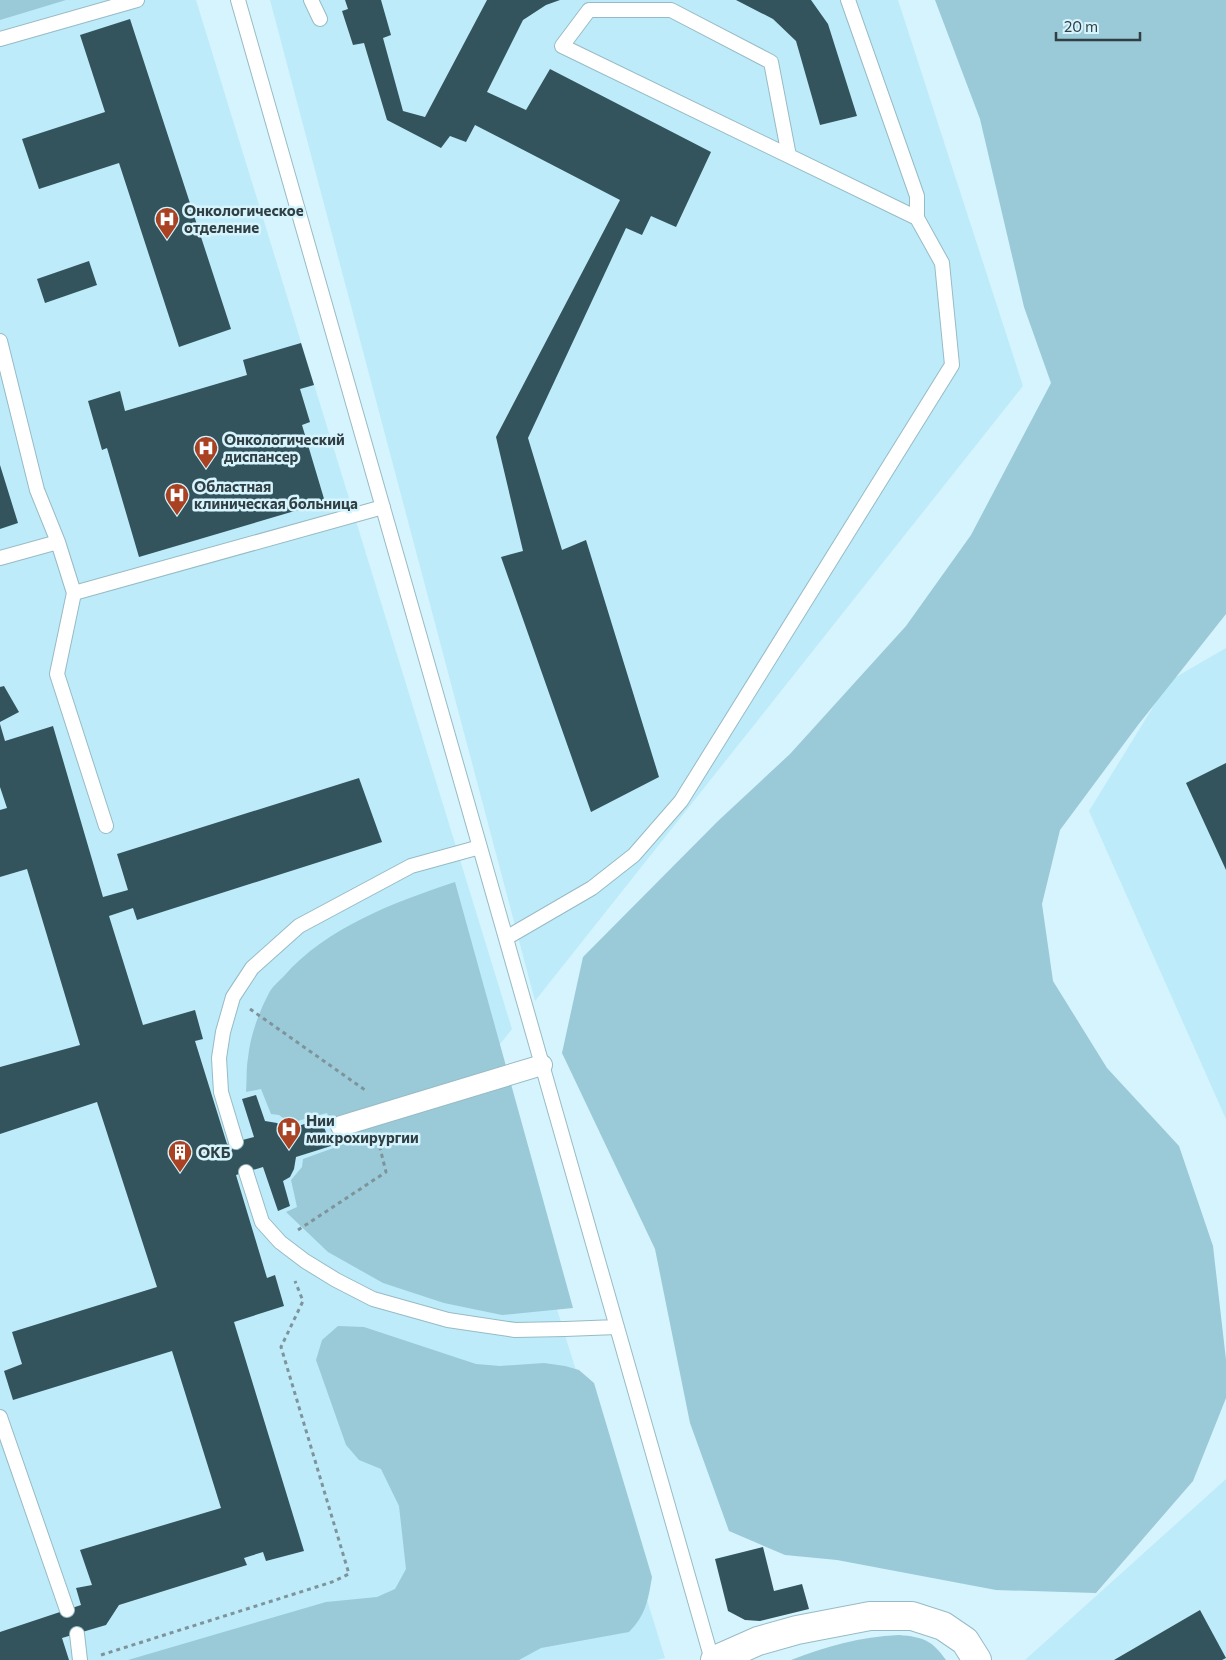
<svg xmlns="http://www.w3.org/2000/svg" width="1226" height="1660" font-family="Commissioner,sans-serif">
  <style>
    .built { fill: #bdebf9 }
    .green { fill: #9ac9d7 }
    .building { fill: #33545d }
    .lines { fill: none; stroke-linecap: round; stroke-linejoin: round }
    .service-casing { stroke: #97bbc5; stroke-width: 16 }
    .pedestrian-casing { stroke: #97bbc5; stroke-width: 22 }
    .tertiary-casing { stroke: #97bbc5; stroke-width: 30 }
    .path { stroke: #7e949a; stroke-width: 3; stroke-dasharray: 4 4; stroke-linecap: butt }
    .service { stroke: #fff; stroke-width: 14 }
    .pedestrian { stroke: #fff; stroke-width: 20 }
    .tertiary { stroke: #fff; stroke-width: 28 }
    .labels { text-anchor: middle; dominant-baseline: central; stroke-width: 5; stroke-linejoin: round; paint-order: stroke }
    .poi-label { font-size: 15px; font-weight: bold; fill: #303f43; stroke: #d6f4fd; text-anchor: start }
  </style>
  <rect width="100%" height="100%" fill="#d6f4fd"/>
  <path class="built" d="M 10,0 L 196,0 L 512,1029 L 482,1067 L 665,1658 L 656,1660 L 0,1660 L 0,3 Z
    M 270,0 L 898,0 L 1023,386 L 535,1001 Z
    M 1226,648 L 1226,1119 L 1089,811 L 1169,681 Z
    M 1226,1479 L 1226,1660 L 1025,1660 Z"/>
  <path class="green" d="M 0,0 L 66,0 L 0,20 Z
    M 935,0 L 1226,0 L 1226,614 L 1138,725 L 1060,830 L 1042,904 L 1053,981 L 1107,1068 L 1179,1146 L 1213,1246 L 1226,1360 L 1226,1398 L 1193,1481 L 1096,1593 L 996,1590 L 837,1560 L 785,1555 L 729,1531 L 690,1423 L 655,1249 L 562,1053 L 583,957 L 718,821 L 790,754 L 906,626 L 971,535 L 1051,383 L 1024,307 L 980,119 Z
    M 455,882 L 573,1308 L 502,1315 L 444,1303 L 383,1283 L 328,1252 L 286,1212 L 297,1207 L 291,1180 L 302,1167 L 303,1159 L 339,1146 L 327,1113 L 290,1123 L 279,1115 L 271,1114 L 261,1089 L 246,1092 C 247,1081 246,1069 248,1058 C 250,1036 259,1012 269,993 C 272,987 279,981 284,976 C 327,927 395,902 455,882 Z
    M 338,1326 L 364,1327 L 476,1364 L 500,1366 L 544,1363 L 565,1366 L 579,1370 L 594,1383 L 652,1577 C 648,1600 646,1615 629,1632 L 541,1648 L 519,1660 L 128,1660 L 326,1602 L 377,1597 L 395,1589 L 406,1569 L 399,1506 L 381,1469 L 359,1460 L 346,1445 L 316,1360 L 322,1340 Z
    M 899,1635 C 923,1637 932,1640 946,1660 L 791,1660 C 827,1646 860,1637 899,1635 Z"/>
  <path class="building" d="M 345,0 L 381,0 L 391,35 L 383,38 L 403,111 L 425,117 L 487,0 L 560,0 L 546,5 L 523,20 L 487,92 L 526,110 L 550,69 L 711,152 L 676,227 L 651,216 L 642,235 L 626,228 L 528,438 L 562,550 L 586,540 L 659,777 L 591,812 L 501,557 L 523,551 L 496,437 L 620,200 L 475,125 L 466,142 L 450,136 L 441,148 L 387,120 L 364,43 L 353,45 L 342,11 L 348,9 Z
    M 736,0 L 811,0 L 828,24 L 857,116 L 820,125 L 796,41 L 773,19 Z
    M 130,19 L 231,329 L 179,347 L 119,163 L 39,189 L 22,139 L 105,112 L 80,35 Z
    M 89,261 L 97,285 L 45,303 L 37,279 Z
    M 301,343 L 314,385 L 300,389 L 310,422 L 302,425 L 325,502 L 139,557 L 107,448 L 102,450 L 88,401 L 120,391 L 125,411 L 247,375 L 243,360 Z
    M 0,465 L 18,523 L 0,529 Z
    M 4,686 L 19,712 L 0,722 L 0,687 Z
    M 0,724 L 5,741 L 53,726 L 103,897 L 128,890 L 117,854 L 359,778 L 382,842 L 137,920 L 133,908 L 109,916 L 143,1025 L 195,1010 L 203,1039 L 195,1041 L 227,1144 L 254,1137 L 242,1099 L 256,1095 L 265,1121 L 277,1123 L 285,1130 L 321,1119 L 331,1146 L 296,1157 L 294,1169 L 290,1177 L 283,1181 L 290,1206 L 278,1211 L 263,1167 L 236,1175 L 267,1278 L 275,1275 L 284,1306 L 234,1322 L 304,1551 L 266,1561 L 263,1552 L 244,1558 L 247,1565 L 119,1605 L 106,1625 L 62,1638 L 69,1660 L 0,1660 L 0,1632 L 81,1605 L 76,1588 L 92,1585 L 80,1550 L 221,1508 L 172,1351 L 13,1400 L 4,1371 L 22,1364 L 12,1332 L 157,1287 L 97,1102 L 0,1134 L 0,1067 L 80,1045 L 27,869 L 0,877 L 0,810 L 7,808 L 0,787 Z
    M 1226,763 L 1226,870 L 1186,783 Z
    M 763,1547 L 774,1591 L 802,1584 L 809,1609 L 760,1621 L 745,1620 L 728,1611 L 715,1559 Z
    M 1200,1610 L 1226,1658 L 1222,1660 L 1114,1660 Z"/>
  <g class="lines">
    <g class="service-casing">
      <path id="service" d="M 238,0 L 712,1660
        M 311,0 L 320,19
        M 0,39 L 137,0
        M 789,156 L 771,62 L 671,10 L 589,10 L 562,46 L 917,218
        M 0,341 L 37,490 L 58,542 L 74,593 L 57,674 L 106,826
        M 0,558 L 58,542
        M 74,593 L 383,507
        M 506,938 L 592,888 L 634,855 L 681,801 L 952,365 L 942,263 L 917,218 L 917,196 L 848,0
        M 236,1142 L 221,1092 L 219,1058 L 223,1032 L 233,997 L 252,968 L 299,926 L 411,866 L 480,847
        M 246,1172 L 262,1222 L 280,1242 L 305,1261 L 336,1280 L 373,1299 L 448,1320 L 515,1330 L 565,1329 L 617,1327
        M 0,1417 L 67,1610
        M 77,1634 L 80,1660"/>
    </g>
    <g class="pedestrian-casing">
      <path id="pedestrian" d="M 341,1126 L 542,1065"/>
    </g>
    <g class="tertiary-casing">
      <path id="tertiary" d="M 715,1660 L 758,1641 L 797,1630 L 870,1616 L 912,1616 L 943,1626 L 965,1641 L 977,1660"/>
    </g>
    <path class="path" d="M 250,1009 L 365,1090 L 366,1093
      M 298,1230 L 386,1172 L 378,1140
      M 101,1655 L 332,1582 L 349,1574 L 281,1347 L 303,1301 L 295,1281"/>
    <use href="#service" class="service"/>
    <use href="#pedestrian" class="pedestrian"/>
    <use href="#tertiary" class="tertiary"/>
  </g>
  <defs>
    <g id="hospital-pin" transform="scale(1.25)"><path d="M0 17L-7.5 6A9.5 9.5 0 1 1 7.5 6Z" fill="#a94123" stroke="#d6f4fd"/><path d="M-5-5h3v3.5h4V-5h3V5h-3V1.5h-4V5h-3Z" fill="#fff"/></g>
    <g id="building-pin" transform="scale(1.25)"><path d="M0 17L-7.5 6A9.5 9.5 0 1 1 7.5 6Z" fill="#a94123" stroke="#d6f4fd"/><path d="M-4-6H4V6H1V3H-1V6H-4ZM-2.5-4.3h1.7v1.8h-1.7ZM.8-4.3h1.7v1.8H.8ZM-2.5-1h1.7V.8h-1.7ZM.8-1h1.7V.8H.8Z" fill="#fff"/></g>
  </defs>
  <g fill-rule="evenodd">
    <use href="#hospital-pin" x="167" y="219"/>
    <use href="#hospital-pin" x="206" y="448"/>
    <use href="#hospital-pin" x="177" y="495"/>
    <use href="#hospital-pin" x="289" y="1129"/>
    <use href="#building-pin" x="180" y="1152"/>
  </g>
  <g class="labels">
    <g class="poi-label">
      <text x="184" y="210">Онкологическое<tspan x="184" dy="17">отделение</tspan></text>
      <text x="224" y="439">Онкологический<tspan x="224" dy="17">диспансер</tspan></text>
      <text x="194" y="486">Областная<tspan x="194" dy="17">клиническая больница</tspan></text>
      <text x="306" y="1120">Нии<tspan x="306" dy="17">микрохирургии</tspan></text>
      <text x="198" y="1152">ОКБ</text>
    </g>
  </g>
  <path d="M1056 32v8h84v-8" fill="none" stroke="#303f43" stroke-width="2.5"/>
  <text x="1064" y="32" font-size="15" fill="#303f43" stroke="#d6f4fd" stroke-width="4" paint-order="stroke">20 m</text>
</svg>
